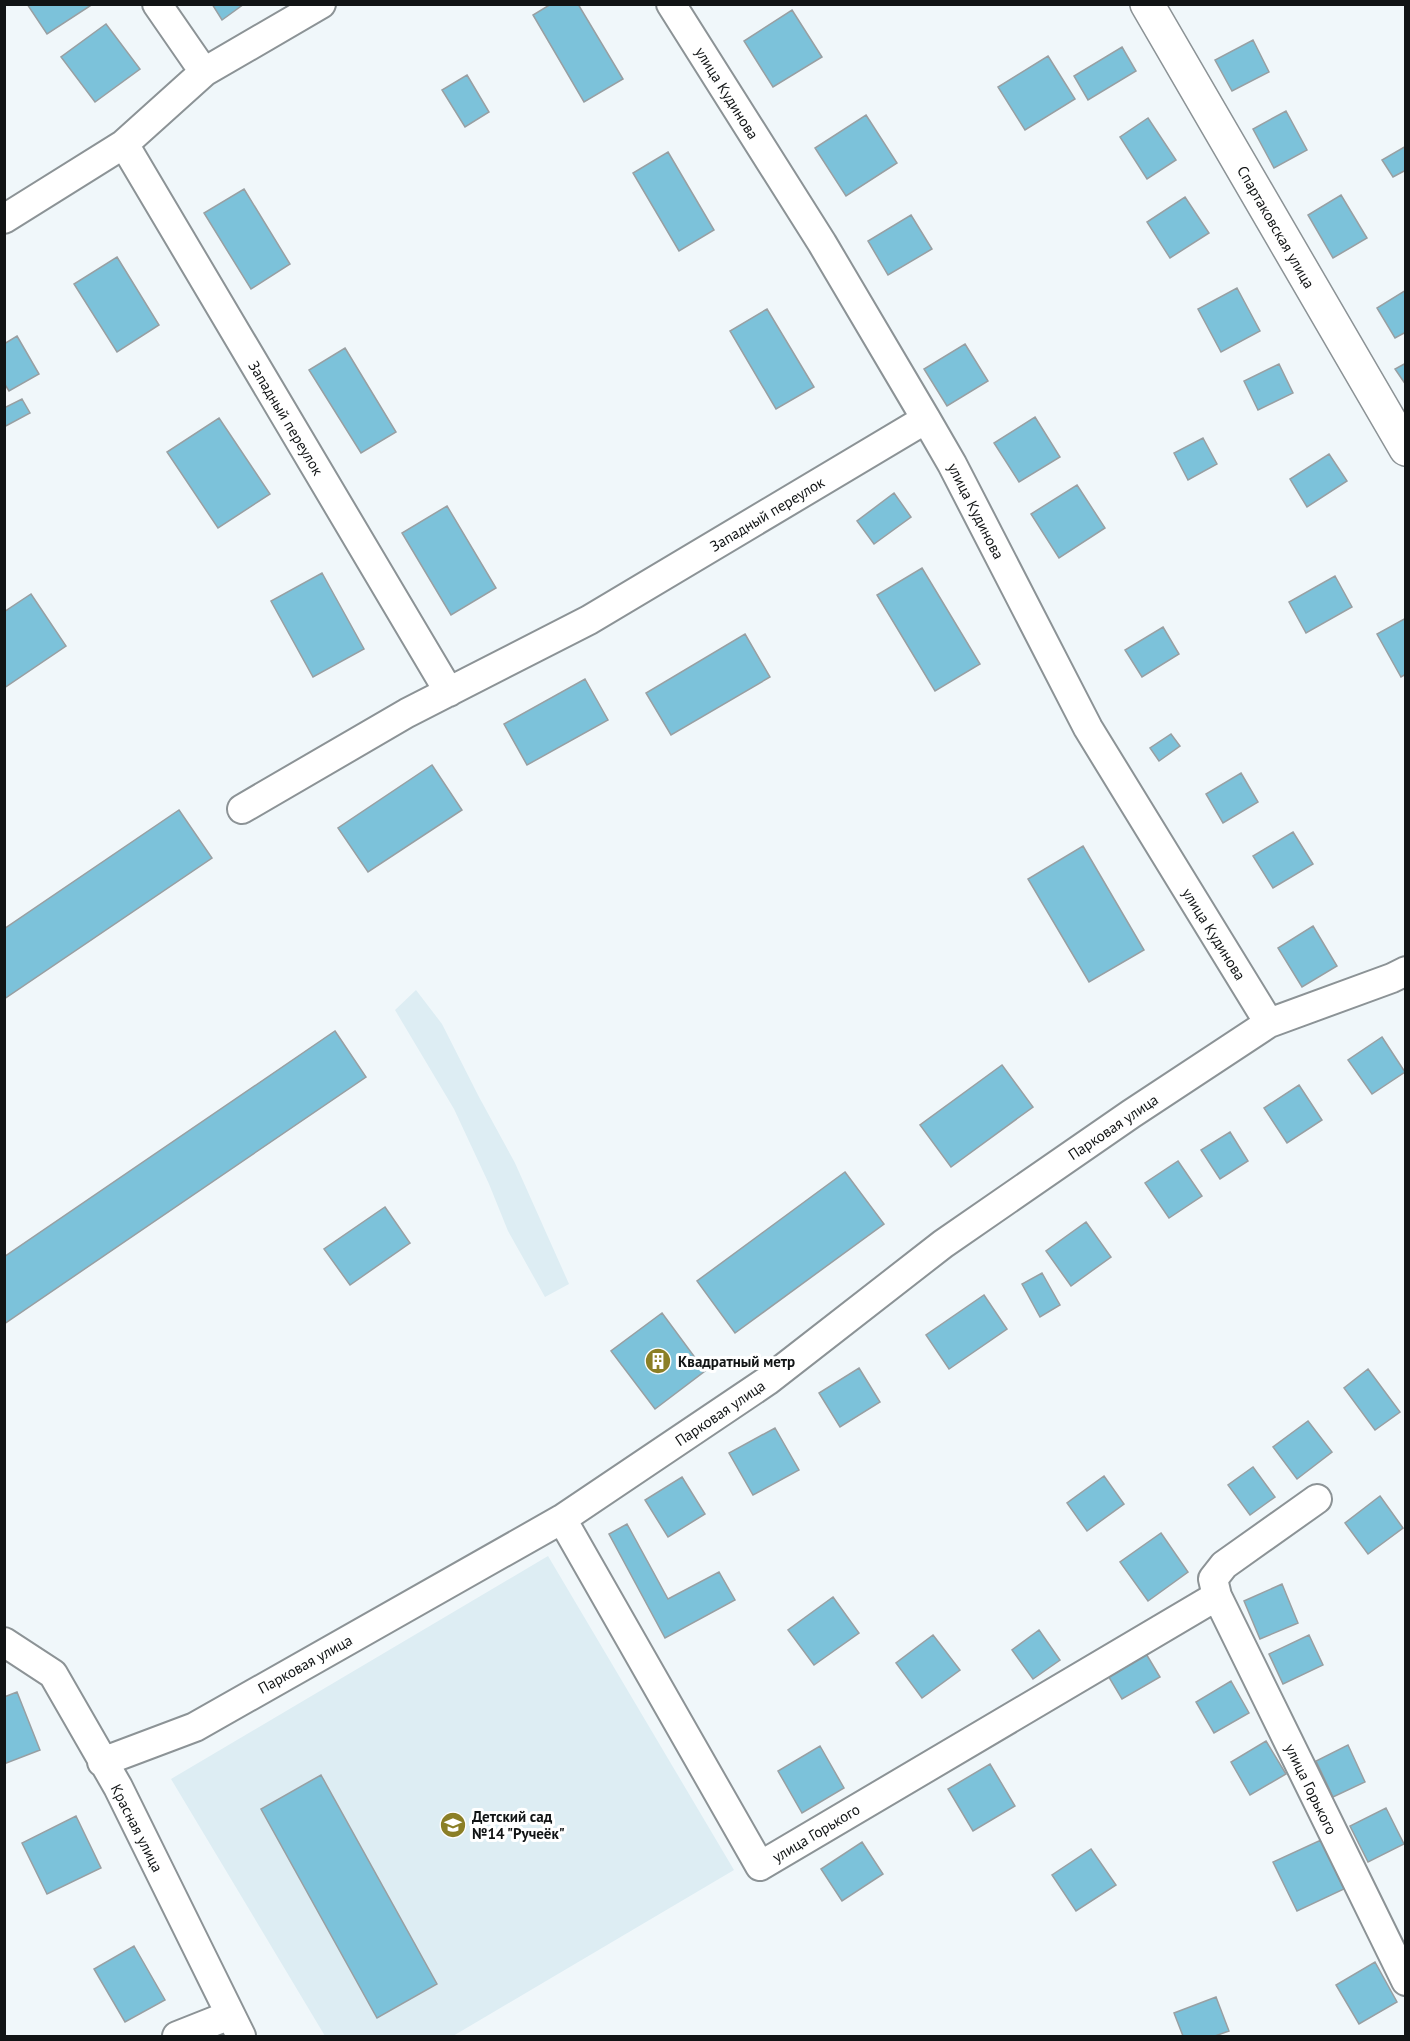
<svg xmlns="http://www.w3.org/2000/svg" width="1410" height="2041" font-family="'PT Sans',sans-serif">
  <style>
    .built { fill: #ddedf3 }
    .building { fill: #7cc2da; stroke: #989fa2; stroke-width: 1.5 }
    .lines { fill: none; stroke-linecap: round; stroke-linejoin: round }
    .street-casing { stroke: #8c9396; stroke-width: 32 }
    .primary-casing { stroke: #8c9396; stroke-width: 36 }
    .street { stroke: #fff; stroke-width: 28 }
    .primary { stroke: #fff; stroke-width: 33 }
    .labels { text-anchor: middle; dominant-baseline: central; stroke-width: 6; stroke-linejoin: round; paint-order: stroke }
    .street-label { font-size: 15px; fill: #111415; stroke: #fff }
    .poi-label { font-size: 15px; font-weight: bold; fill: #111415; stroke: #fff; text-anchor: start }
  </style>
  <rect width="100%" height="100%" fill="#f0f7fa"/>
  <path class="built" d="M 416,990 L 442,1024 L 479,1097 L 515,1163 L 569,1284 L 545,1297 L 508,1231 L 489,1184 L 454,1109 L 395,1010 Z
    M 548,1556 L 734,1870 L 453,2036 L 325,2036 L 171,1779 Z"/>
  <path class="building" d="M 27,4 L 93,4 L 47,34 Z
    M 212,4 L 244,4 L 222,20 Z
    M 551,4 L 578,4 L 623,79 L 584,102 L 533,15 Z
    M 792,10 L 822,57 L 773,87 L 744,41 Z
    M 106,24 L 140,69 L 95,102 L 61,57 Z
    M 1253,40 L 1269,72 L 1232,91 L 1215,60 Z
    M 1122,47 L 1136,71 L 1088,100 L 1074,76 Z
    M 1048,56 L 1075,99 L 1025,130 L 998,87 Z
    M 467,75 L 489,112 L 465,127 L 442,90 Z
    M 1286,111 L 1307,150 L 1274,168 L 1253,129 Z
    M 866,115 L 897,163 L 846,196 L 815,148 Z
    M 1148,118 L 1176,160 L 1147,179 L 1120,137 Z
    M 1406,146 L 1406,170 L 1393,177 L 1382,160 Z
    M 668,152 L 714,230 L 679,251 L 633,173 Z
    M 244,189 L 290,264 L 251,289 L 204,213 Z
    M 1341,195 L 1367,238 L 1333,258 L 1308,215 Z
    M 1185,197 L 1209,233 L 1170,258 L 1147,222 Z
    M 911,215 L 932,249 L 888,275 L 868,241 Z
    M 117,257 L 159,325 L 117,352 L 74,284 Z
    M 1237,288 L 1260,331 L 1221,352 L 1198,309 Z
    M 1406,290 L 1406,332 L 1395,338 L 1377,308 Z
    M 767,309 L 814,387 L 776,409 L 730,331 Z
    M 17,336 L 39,374 L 9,391 L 4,383 L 4,344 Z
    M 965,344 L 988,381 L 947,406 L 924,369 Z
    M 345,348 L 396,432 L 361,453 L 309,370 Z
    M 1406,363 L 1406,385 L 1395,369 Z
    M 1279,364 L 1293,393 L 1258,410 L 1244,381 Z
    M 22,399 L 30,413 L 4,427 L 4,408 Z
    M 1035,417 L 1060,457 L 1019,482 L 994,443 Z
    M 219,418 L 270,494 L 218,528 L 167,452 Z
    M 1203,438 L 1217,464 L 1188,480 L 1174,453 Z
    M 1329,454 L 1347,481 L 1307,507 L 1290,479 Z
    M 1077,485 L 1105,528 L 1059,558 L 1031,514 Z
    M 894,493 L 911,517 L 874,544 L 857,521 Z
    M 447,506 L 496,588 L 451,615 L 402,533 Z
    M 922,568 L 980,664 L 935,691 L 877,595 Z
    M 322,573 L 364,649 L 313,677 L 271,601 Z
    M 1335,576 L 1352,607 L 1306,633 L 1289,602 Z
    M 31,594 L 66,646 L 4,688 L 4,612 Z
    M 1406,618 L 1406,674 L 1401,677 L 1377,634 Z
    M 1163,627 L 1179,654 L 1142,677 L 1125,650 Z
    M 745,634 L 770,677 L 671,735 L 646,693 Z
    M 585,679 L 608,720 L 527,765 L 504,724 Z
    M 1171,734 L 1180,746 L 1159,761 L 1150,748 Z
    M 432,765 L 462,810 L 368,872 L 338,828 Z
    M 1241,773 L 1258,802 L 1223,823 L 1206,794 Z
    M 179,810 L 212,858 L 4,999 L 4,929 Z
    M 1293,832 L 1313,864 L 1273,888 L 1253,856 Z
    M 1083,846 L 1144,950 L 1089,982 L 1028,879 Z
    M 1313,926 L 1337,966 L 1302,987 L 1278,948 Z
    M 335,1031 L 366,1077 L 4,1324 L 4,1257 Z
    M 1382,1037 L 1405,1072 L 1372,1094 L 1348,1060 Z
    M 1002,1065 L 1033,1107 L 951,1167 L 920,1125 Z
    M 1299,1085 L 1322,1120 L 1287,1143 L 1264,1108 Z
    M 1230,1132 L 1248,1161 L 1220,1179 L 1201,1150 Z
    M 1178,1161 L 1202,1196 L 1169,1218 L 1145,1183 Z
    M 845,1172 L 884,1224 L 735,1333 L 697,1281 Z
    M 385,1207 L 410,1243 L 350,1285 L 324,1249 Z
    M 1086,1222 L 1111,1257 L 1071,1286 L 1046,1251 Z
    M 1042,1273 L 1060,1305 L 1040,1317 L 1022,1284 Z
    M 984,1295 L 1007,1329 L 949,1369 L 926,1335 Z
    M 662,1313 L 705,1371 L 655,1409 L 611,1351 Z
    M 859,1368 L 880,1402 L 840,1427 L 819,1393 Z
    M 1368,1369 L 1400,1412 L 1375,1430 L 1344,1388 Z
    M 1308,1421 L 1332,1452 L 1297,1479 L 1273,1447 Z
    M 775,1428 L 799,1470 L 753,1495 L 729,1453 Z
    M 1253,1467 L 1275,1497 L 1250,1515 L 1228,1485 Z
    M 1104,1476 L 1124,1504 L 1087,1531 L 1067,1503 Z
    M 682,1477 L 705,1514 L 668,1537 L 645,1500 Z
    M 1380,1496 L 1403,1528 L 1368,1554 L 1345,1523 Z
    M 627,1524 L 668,1599 L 719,1572 L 735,1600 L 665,1638 L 609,1534 Z
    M 1161,1533 L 1188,1572 L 1148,1601 L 1120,1562 Z
    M 1282,1584 L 1298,1623 L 1260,1639 L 1244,1601 Z
    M 833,1597 L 859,1633 L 814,1665 L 788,1630 Z
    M 1039,1630 L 1060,1660 L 1033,1679 L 1012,1650 Z
    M 933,1635 L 960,1670 L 922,1698 L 896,1663 Z
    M 1309,1635 L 1323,1665 L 1283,1684 L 1269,1654 Z
    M 1145,1652 L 1160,1677 L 1122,1699 L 1107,1674 Z
    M 1231,1681 L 1249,1713 L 1214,1733 L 1196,1702 Z
    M 17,1692 L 40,1750 L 4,1764 L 4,1697 Z
    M 1266,1741 L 1286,1774 L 1250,1795 L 1231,1762 Z
    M 1348,1745 L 1365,1782 L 1333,1797 L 1316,1761 Z
    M 820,1746 L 844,1788 L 802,1813 L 778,1771 Z
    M 990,1764 L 1015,1806 L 973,1831 L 948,1789 Z
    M 321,1775 L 437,1984 L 377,2018 L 261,1809 Z
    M 1386,1808 L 1404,1844 L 1368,1862 L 1350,1826 Z
    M 76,1816 L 101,1868 L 47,1894 L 22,1843 Z
    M 1321,1840 L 1344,1889 L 1297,1911 L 1273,1862 Z
    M 862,1842 L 883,1874 L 842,1901 L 821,1869 Z
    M 1091,1849 L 1116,1885 L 1076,1911 L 1052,1875 Z
    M 134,1946 L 165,2000 L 125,2022 L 94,1969 Z
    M 1375,1962 L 1397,2002 L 1359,2024 L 1336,1985 Z
    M 1216,1997 L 1229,2031 L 1215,2036 L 1183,2036 L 1174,2013 Z"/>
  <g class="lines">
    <g class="street-casing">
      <path id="street" d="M 157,4 L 204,72
        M 671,4 L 822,243 L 926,419 L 952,464 L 1088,728 L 1269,1023
        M 124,144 L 449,692
        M 4,219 L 124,144 L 204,72 L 321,4
        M 242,809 L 407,713 L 589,620 L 926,419
        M 562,1519 L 760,1866 L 1217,1596 L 1406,1981
        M 1217,1596 L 1213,1579 L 1224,1565 L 1317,1499
        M 4,1642 L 53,1674 L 118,1787 L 241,2036
        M 102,1762 L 195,1727 L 562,1519 L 767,1381 L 943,1244 L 1131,1114 L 1269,1023 L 1392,978 L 1406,971
        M 177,2036 L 230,2015"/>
    </g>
    <g class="primary-casing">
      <path id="primary" d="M 1147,4 L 1406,449"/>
    </g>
    <use href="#street" class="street"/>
    <use href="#primary" class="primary"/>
  </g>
  <defs>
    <g id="building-disc" transform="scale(1.35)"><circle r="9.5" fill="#8b7f26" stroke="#fff"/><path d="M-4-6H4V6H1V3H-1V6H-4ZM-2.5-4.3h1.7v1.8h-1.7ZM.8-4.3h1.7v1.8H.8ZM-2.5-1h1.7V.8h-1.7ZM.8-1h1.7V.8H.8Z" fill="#fff"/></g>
    <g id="school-disc" transform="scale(1.35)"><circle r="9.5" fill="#8b7f26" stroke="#fff"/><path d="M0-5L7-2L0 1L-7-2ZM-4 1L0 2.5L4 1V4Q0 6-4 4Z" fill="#fff"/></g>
  </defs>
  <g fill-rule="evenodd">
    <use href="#building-disc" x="658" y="1361"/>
    <use href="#school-disc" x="453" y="1825"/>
  </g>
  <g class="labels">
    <g class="street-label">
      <text transform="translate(727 93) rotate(58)">улица Кудинова</text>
      <text transform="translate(1276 227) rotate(60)">Спартаковская улица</text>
      <text transform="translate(286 418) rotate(59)">Западный переулок</text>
      <text transform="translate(976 511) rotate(63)">улица Кудинова</text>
      <text transform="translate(767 514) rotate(-31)">Западный переулок</text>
      <text transform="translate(1214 934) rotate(58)">улица Кудинова</text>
      <text transform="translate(1113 1127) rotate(-34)">Парковая улица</text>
      <text transform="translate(720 1413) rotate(-34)">Парковая улица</text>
      <text transform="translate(305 1664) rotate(-29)">Парковая улица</text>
      <text transform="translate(1311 1789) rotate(64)">улица Горького</text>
      <text transform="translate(137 1828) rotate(63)">Красная улица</text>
      <text transform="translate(816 1833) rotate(-31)">улица Горького</text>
    </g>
    <g class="poi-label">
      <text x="678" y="1361">Квадратный метр</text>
      <text x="472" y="1816">Детский сад<tspan x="472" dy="17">№14 "Ручеёк"</tspan></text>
    </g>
  </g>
  <rect width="1410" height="2041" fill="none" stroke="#111415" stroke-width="12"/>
</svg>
